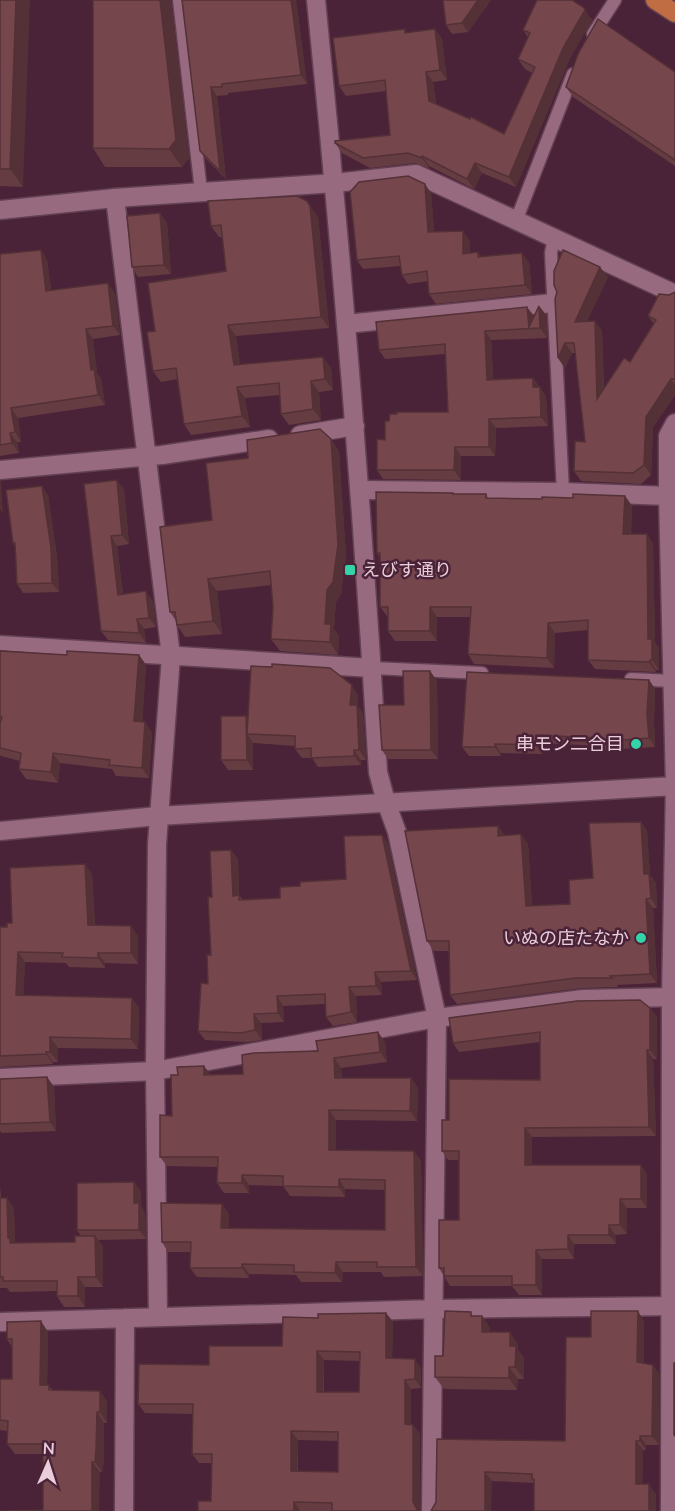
<svg xmlns="http://www.w3.org/2000/svg" width="675" height="1511" font-family="'Nunito Sans','Noto Sans JP',sans-serif">
  <style>
    .lines { fill: none; stroke-linecap: round; stroke-linejoin: round }
    .service-casing { stroke: #634153; stroke-width: 15 }
    .minor-casing { stroke: #634153; stroke-width: 21 }
    .tertiary-casing { stroke: #634153; stroke-width: 21 }
    .trunk-casing { stroke: #634153; stroke-width: 21 }
    .service { stroke: #986a80; stroke-width: 12 }
    .minor { stroke: #986a80; stroke-width: 18 }
    .tertiary { stroke: #986a80; stroke-width: 18 }
    .trunk { stroke: #c16d44; stroke-width: 18 }
    .wall { fill: #653c42; fill-rule: evenodd }
    .shaded-wall { fill: #533136 }
    .building { fill: #76464d; stroke: #533136; stroke-width: 1.5; fill-rule: evenodd }
    .poi-dot { fill: #32d4a8; stroke: #4b2338; stroke-width: 2 }
    .labels { text-anchor: middle; dominant-baseline: central; stroke-width: 5; stroke-linejoin: round; paint-order: stroke }
    .poi-label { font-size: 18px; fill: #e9ceda; stroke: #4b2338; text-anchor: end }
  </style>
  <rect width="100%" height="100%" fill="#4b2338"/>
  <g class="lines">
    <g class="service-casing">
      <path id="service" d="M 179,0 L 201,191
        M 593,34 L 615,0
        M 516,221 L 573,74
        M 554,238 L 551,253 L 563,492
        M 372,668 L 482,673
        M 631,679 L 672,681"/>
    </g>
    <g class="minor-casing">
      <path id="minor" d="M 335,183 L 416,174 L 675,294
        M 115,198 L 171,656 L 157,844 L 155,1071 L 158,1317
        M 346,324 L 553,303
        M 300,435 L 355,426
        M 0,470 L 162,455 L 269,439
        M 360,490 L 563,492 L 668,496
        M 0,645 L 372,668
        M 386,802 L 397,832 L 437,1018 L 431,1511
        M 0,1078 L 155,1071 L 437,1018 L 583,999 L 675,997
        M 0,1322 L 434,1309 L 675,1306
        M 124,1511 L 125,1318"/>
    </g>
    <g class="tertiary-casing">
      <path id="tertiary" d="M 316,0 C 342,257 363,514 378,772 L 386,802
        M 0,210 L 115,198 L 335,183
        M 0,831 L 158,816 L 675,786
        M 670,1511 L 671,997 L 675,786 L 668,496 L 668,436 L 675,423"/>
    </g>
    <g class="trunk-casing">
      <path id="trunk" d="M 655,0 L 675,13"/>
    </g>
    <use href="#service" class="service"/>
    <use href="#minor" class="minor"/>
    <use href="#tertiary" class="tertiary"/>
    <use href="#trunk" class="trunk"/>
  </g>
  <path class="wall" d="M 0,0 L 23,187 L 0,186 Z
    M 93,0 L 171,0 L 189,158 L 182,167 L 105,167 L 93,148 Z
    M 182,0 L 296,0 L 307,84 L 228,93 L 228,95 L 217,96 L 226,179 L 206,159 L 200,151 Z
    M 491,0 L 468,32 L 452,34 L 446,25 Z
    M 591,18 L 592,20 L 570,58 L 516,187 L 482,173 L 474,189 L 429,166 L 429,168 L 415,163 L 370,168 L 342,153 L 335,143 L 390,135 L 386,91 L 346,96 L 339,86 L 407,33 L 435,29 L 442,39 L 447,80 L 433,82 L 436,104 L 504,134 L 532,73 L 525,69 L 518,59 L 528,37 L 523,30 Z
    M 675,72 L 675,166 L 573,97 L 566,87 Z
    M 431,193 L 434,232 L 470,241 L 470,253 L 478,252 L 480,256 L 529,262 L 532,294 L 436,304 L 429,294 L 428,281 L 408,284 L 402,275 L 400,266 L 363,269 L 357,260 Z
    M 160,213 L 167,223 L 171,274 L 138,277 L 132,267 Z
    M 318,217 L 329,328 L 236,336 L 240,365 L 331,368 L 333,390 L 319,392 L 321,420 L 289,425 L 281,414 L 280,395 L 245,398 L 250,427 L 191,435 L 184,424 L 177,379 L 161,382 L 153,371 L 155,331 L 226,271 L 222,237 L 219,237 L 211,226 Z
    M 41,250 L 47,260 L 51,290 L 115,293 L 120,335 L 93,339 L 97,373 L 101,379 L 105,405 L 18,418 L 21,442 L 17,442 L 19,453 L 0,456 L 0,254 Z
    M 608,277 L 587,321 L 595,321 L 602,331 L 604,389 L 630,362 L 654,324 L 648,316 L 669,295 L 675,292 L 675,395 L 653,427 L 651,475 L 641,484 L 581,481 L 574,471 L 585,442 L 575,353 L 572,353 L 565,368 L 558,358 L 555,299 Z
    M 539,306 L 546,315 L 547,338 L 491,340 L 493,379 L 533,378 L 546,396 L 548,426 L 496,428 L 495,456 L 461,456 L 461,480 L 383,479 L 377,470 L 389,421 L 397,414 L 448,412 L 445,354 L 385,359 L 379,350 L 534,316 L 534,317 Z
    M 331,439 L 339,452 L 346,556 L 341,594 L 336,602 L 334,629 L 339,636 L 338,655 L 280,651 L 271,639 L 273,607 L 271,585 L 217,591 L 222,634 L 185,637 L 177,625 L 176,621 L 170,612 L 212,520 L 248,458 Z
    M 84,484 L 124,489 L 129,544 L 117,546 L 123,594 L 153,601 L 156,627 L 144,629 L 146,643 L 108,640 L 101,631 Z
    M 455,494 L 486,494 L 488,498 L 542,499 L 625,496 L 632,506 L 631,534 L 647,534 L 653,544 L 655,642 L 659,648 L 659,670 L 656,670 L 656,672 L 595,669 L 588,660 L 588,630 L 555,633 L 554,668 L 474,664 L 468,654 L 470,617 L 437,617 L 437,641 L 395,641 L 388,631 L 388,617 L 380,607 L 380,558 L 377,553 Z
    M 48,495 L 57,557 L 59,592 L 23,593 L 17,584 L 15,547 L 13,543 Z
    M 0,650 L 67,655 L 139,655 L 146,665 L 142,722 L 145,722 L 152,733 L 149,778 L 116,776 L 112,769 L 60,763 L 58,783 L 26,779 L 19,769 L 20,761 L 1,756 L 0,755 Z
    M 430,671 L 437,681 L 438,759 L 388,759 L 382,750 L 404,705 Z
    M 649,680 L 655,689 L 654,722 L 655,747 L 604,750 L 601,746 L 542,743 L 542,754 L 501,753 L 501,756 L 469,756 L 462,747 Z
    M 358,695 L 358,706 L 363,714 L 366,760 L 361,760 L 361,765 L 318,767 L 312,758 L 302,758 L 295,749 L 295,746 L 253,743 L 253,770 L 228,770 L 221,760 L 246,716 L 248,718 Z
    M 641,822 L 647,831 L 650,875 L 656,883 L 657,908 L 653,908 L 657,983 L 617,985 L 618,987 L 582,988 L 457,1004 L 450,995 L 449,951 L 434,951 L 427,941 L 498,826 L 504,835 L 528,844 L 532,906 L 570,904 Z
    M 382,835 L 388,844 L 417,980 L 381,982 L 382,995 L 356,996 L 357,1022 L 333,1026 L 326,1017 L 326,1004 L 283,1006 L 284,1022 L 261,1023 L 262,1040 L 247,1042 L 205,1040 L 198,1031 L 208,984 L 211,955 L 212,897 L 231,850 L 238,859 L 239,895 L 242,899 L 280,898 L 300,886 L 346,879 Z
    M 92,874 L 95,925 L 138,936 L 138,964 L 105,963 L 105,968 L 69,967 L 66,963 L 25,962 L 23,996 L 132,998 L 139,1008 L 138,1049 L 58,1048 L 58,1062 L 53,1062 L 53,1064 L 0,1067 L 0,927 L 7,927 Z
    M 650,1008 L 657,1017 L 657,1059 L 653,1059 L 656,1136 L 532,1137 L 532,1165 L 647,1174 L 647,1208 L 627,1208 L 627,1234 L 615,1235 L 616,1244 L 574,1244 L 574,1259 L 542,1259 L 542,1295 L 519,1295 L 512,1286 L 450,1286 L 439,1268 L 459,1220 L 459,1160 L 448,1160 L 442,1151 L 449,1120 L 540,1080 L 540,1042 L 459,1052 L 453,1043 Z
    M 385,1042 L 387,1062 L 341,1068 L 342,1078 L 411,1078 L 418,1088 L 417,1121 L 336,1120 L 336,1150 L 414,1151 L 421,1161 L 423,1276 L 384,1277 L 381,1272 L 343,1272 L 342,1282 L 301,1282 L 296,1275 L 249,1274 L 249,1278 L 197,1277 L 190,1268 L 191,1252 L 168,1252 L 162,1242 L 222,1204 L 229,1214 L 228,1228 L 385,1230 L 385,1190 L 345,1189 L 345,1197 L 290,1196 L 283,1186 L 249,1185 L 249,1193 L 224,1193 L 217,1183 L 218,1167 L 167,1166 L 160,1157 L 172,1116 L 211,1075 L 243,1074 L 318,1051 Z
    M 47,1077 L 54,1087 L 56,1131 L 2,1133 L 0,1131 L 0,1079 Z
    M 134,1182 L 141,1192 L 141,1206 L 145,1213 L 146,1239 L 98,1240 L 103,1246 L 103,1287 L 85,1287 L 85,1307 L 64,1307 L 57,1296 L 57,1291 L 10,1292 L 7,1288 L 0,1288 L 0,1187 L 1,1198 L 7,1198 L 14,1209 L 15,1243 L 75,1242 L 81,1236 L 77,1230 Z
    M 386,1313 L 393,1322 L 392,1358 L 421,1368 L 421,1388 L 411,1389 L 411,1425 L 413,1425 L 420,1434 L 420,1511 L 198,1511 L 211,1501 L 211,1463 L 199,1463 L 192,1454 L 193,1414 L 145,1413 L 138,1404 L 209,1365 L 282,1346 L 318,1318 ZM 324,1360 L 360,1361 L 359,1392 L 324,1392 ZM 298,1440 L 338,1441 L 338,1472 L 298,1472 Z
    M 474,1316 L 482,1316 L 490,1328 L 490,1332 L 510,1332 L 518,1345 L 518,1350 L 524,1358 L 524,1379 L 518,1379 L 517,1390 L 444,1389 L 435,1377 L 443,1356 Z
    M 644,1321 L 644,1363 L 653,1365 L 659,1374 L 659,1445 L 646,1445 L 646,1450 L 643,1450 L 642,1484 L 656,1494 L 534,1483 L 492,1481 L 436,1502 L 437,1439 L 565,1441 L 591,1337 Z
    M 48,1332 L 47,1385 L 53,1390 L 100,1391 L 107,1402 L 107,1423 L 104,1423 L 104,1460 L 102,1472 L 100,1472 L 43,1510 L 43,1454 L 15,1454 L 7,1444 L 7,1431 L 0,1430 L 0,1379 L 12,1379 L 12,1347 L 7,1339 Z"/>
  <path class="shaded-wall" d="M 16,0 L 30,0 L 23,187 L 10,169 Z
    M 160,0 L 171,0 L 189,158 L 182,167 L 169,149 Z
    M 291,0 L 296,0 L 307,84 L 301,75 Z
    M 478,0 L 491,0 L 468,32 L 462,23 Z
    M 584,8 L 592,20 L 570,58 L 516,187 L 509,177 L 563,48 Z
    M 435,29 L 442,39 L 447,80 L 440,70 Z
    M 426,72 L 433,82 L 436,111 L 429,101 Z
    M 211,87 L 217,96 L 226,179 L 220,171 Z
    M 422,156 L 429,166 L 429,168 L 422,158 Z
    M 475,163 L 482,173 L 474,189 L 467,179 Z
    M 425,184 L 431,193 L 435,241 L 428,232 Z
    M 307,201 L 318,217 L 329,328 L 321,317 Z
    M 160,213 L 167,223 L 171,274 L 164,265 Z
    M 463,231 L 470,241 L 470,263 L 463,254 Z
    M 41,250 L 47,260 L 53,301 L 46,291 Z
    M 522,253 L 529,262 L 532,294 L 525,285 Z
    M 600,267 L 608,277 L 582,332 L 575,322 Z
    M 108,283 L 115,293 L 120,335 L 113,326 Z
    M 539,306 L 546,315 L 547,338 L 540,328 Z
    M 527,307 L 534,316 L 535,328 L 529,327 Z
    M 595,321 L 602,331 L 604,409 L 597,399 Z
    M 228,325 L 236,336 L 242,376 L 234,365 Z
    M 86,329 L 93,339 L 97,373 L 101,379 L 105,405 L 98,395 L 91,370 Z
    M 485,331 L 491,340 L 494,389 L 487,380 Z
    M 565,343 L 572,353 L 565,368 L 558,358 Z
    M 323,357 L 331,368 L 333,390 L 325,379 Z
    M 533,378 L 539,387 L 533,387 Z
    M 671,379 L 675,385 L 675,395 L 653,427 L 651,475 L 644,465 L 646,417 Z
    M 311,381 L 319,392 L 321,420 L 313,409 Z
    M 237,387 L 245,398 L 250,427 L 242,416 Z
    M 540,387 L 546,396 L 548,426 L 541,417 Z
    M 11,408 L 18,418 L 21,442 L 15,432 Z
    M 489,419 L 496,428 L 495,456 L 489,447 Z
    M 10,433 L 17,442 L 19,453 L 12,443 Z
    M 331,439 L 339,452 L 346,556 L 341,594 L 336,602 L 334,629 L 339,636 L 338,655 L 330,642 L 325,624 Z
    M 455,447 L 461,456 L 461,480 L 454,470 Z
    M 0,479 L 1,481 L 3,514 L 0,509 Z
    M 117,480 L 124,489 L 129,544 L 122,535 Z
    M 42,486 L 48,495 L 57,557 L 59,592 L 52,583 Z
    M 625,496 L 632,506 L 630,544 L 623,534 Z
    M 647,534 L 653,544 L 655,642 L 659,648 L 659,670 L 652,660 L 648,639 Z
    M 111,536 L 117,546 L 124,604 L 118,595 Z
    M 208,579 L 217,591 L 222,634 L 213,621 Z
    M 146,591 L 153,601 L 156,627 L 149,618 Z
    M 430,607 L 437,617 L 437,641 L 430,631 Z
    M 137,619 L 144,629 L 146,643 L 139,633 Z
    M 548,623 L 555,633 L 554,668 L 547,658 Z
    M 139,655 L 146,665 L 142,732 L 134,721 Z
    M 650,660 L 656,670 L 656,672 L 649,662 Z
    M 430,671 L 437,681 L 438,759 L 431,750 Z
    M 649,680 L 655,689 L 654,722 L 655,747 L 649,738 L 647,714 Z
    M 352,685 L 358,695 L 358,706 L 363,714 L 366,760 L 359,750 L 350,705 Z
    M 246,716 L 253,725 L 247,734 L 253,743 L 253,770 L 247,760 Z
    M 145,722 L 152,733 L 149,778 L 142,768 Z
    M 536,735 L 542,743 L 542,754 L 536,745 Z
    M 495,744 L 501,753 L 501,756 L 495,747 Z
    M 354,750 L 361,760 L 361,765 L 354,756 Z
    M 53,753 L 60,763 L 58,783 L 51,772 Z
    M 641,822 L 647,831 L 650,875 L 656,883 L 657,908 L 651,898 L 644,874 Z
    M 498,826 L 504,836 L 498,836 Z
    M 521,834 L 528,844 L 533,916 L 526,906 Z
    M 382,835 L 388,844 L 417,980 L 411,971 Z
    M 231,850 L 238,859 L 239,905 L 233,896 Z
    M 85,864 L 92,874 L 95,935 L 88,925 Z
    M 646,899 L 653,908 L 657,983 L 650,974 Z
    M 131,926 L 138,936 L 138,964 L 131,953 Z
    M 18,952 L 25,962 L 23,1006 L 16,995 Z
    M 98,953 L 105,963 L 105,968 L 98,958 Z
    M 375,972 L 381,982 L 382,995 L 376,986 Z
    M 349,987 L 356,996 L 357,1022 L 351,1012 Z
    M 277,996 L 283,1006 L 284,1022 L 278,1013 Z
    M 132,998 L 139,1008 L 138,1049 L 131,1039 Z
    M 650,1008 L 657,1017 L 657,1059 L 650,1050 Z
    M 254,1014 L 261,1023 L 262,1040 L 255,1030 Z
    M 378,1032 L 385,1042 L 387,1062 L 380,1052 Z
    M 50,1037 L 58,1048 L 58,1062 L 50,1052 Z
    M 647,1050 L 653,1059 L 656,1136 L 649,1127 Z
    M 46,1052 L 53,1062 L 53,1064 L 46,1054 Z
    M 334,1058 L 341,1068 L 342,1088 L 335,1078 Z
    M 204,1066 L 211,1075 L 204,1075 Z
    M 47,1077 L 54,1087 L 56,1131 L 50,1122 Z
    M 411,1078 L 418,1088 L 417,1121 L 410,1111 Z
    M 329,1110 L 336,1120 L 336,1160 L 329,1150 Z
    M 525,1128 L 532,1137 L 532,1174 L 525,1165 Z
    M 414,1151 L 421,1161 L 423,1276 L 416,1267 Z
    M 641,1165 L 647,1174 L 647,1208 L 641,1199 Z
    M 242,1175 L 249,1185 L 249,1193 L 242,1183 Z
    M 339,1179 L 345,1189 L 345,1197 L 339,1187 Z
    M 134,1182 L 141,1192 L 141,1206 L 145,1213 L 146,1239 L 139,1230 L 134,1203 Z
    M 7,1198 L 14,1209 L 15,1244 L 17,1253 L 8,1238 Z
    M 620,1199 L 627,1208 L 627,1234 L 620,1225 Z
    M 222,1204 L 229,1214 L 228,1238 L 221,1228 Z
    M 609,1225 L 615,1235 L 616,1244 L 609,1235 Z
    M 568,1235 L 574,1244 L 574,1259 L 568,1249 Z
    M 95,1236 L 103,1246 L 103,1287 L 96,1277 Z
    M 536,1250 L 542,1259 L 542,1295 L 536,1285 Z
    M 336,1262 L 343,1272 L 342,1282 L 335,1273 Z
    M 242,1264 L 249,1274 L 249,1278 L 242,1268 Z
    M 78,1277 L 85,1287 L 85,1307 L 78,1296 Z
    M 638,1311 L 644,1321 L 644,1372 L 637,1362 Z
    M 386,1313 L 393,1322 L 392,1368 L 386,1358 Z
    M 482,1316 L 490,1328 L 490,1344 L 482,1332 Z
    M 41,1321 L 48,1332 L 47,1395 L 40,1385 Z
    M 510,1332 L 518,1345 L 518,1350 L 524,1358 L 524,1379 L 515,1367 L 510,1346 Z
    M 317,1351 L 324,1360 L 323,1401 L 317,1392 Z
    M 415,1359 L 421,1368 L 421,1388 L 415,1379 Z
    M 653,1365 L 659,1374 L 659,1445 L 652,1436 Z
    M 509,1367 L 518,1379 L 517,1390 L 509,1378 Z
    M 405,1380 L 411,1389 L 411,1434 L 405,1424 Z
    M 100,1391 L 107,1402 L 107,1423 L 100,1412 Z
    M 97,1412 L 104,1423 L 104,1460 L 102,1472 L 95,1462 Z
    M 413,1425 L 420,1434 L 420,1511 L 418,1511 L 413,1502 Z
    M 291,1431 L 298,1440 L 297,1481 L 291,1471 Z
    M 640,1436 L 646,1445 L 646,1450 L 640,1441 Z
    M 636,1441 L 643,1450 L 642,1493 L 636,1484 Z
    M 92,1462 L 100,1472 L 99,1511 L 92,1511 Z
    M 485,1472 L 492,1481 L 491,1511 L 485,1511 Z
    M 649,1484 L 656,1494 L 656,1511 L 649,1511 Z
    M 294,1502 L 300,1511 L 294,1511 Z"/>
  <path class="building" d="M 0,0 L 16,0 L 10,169 L 0,169 Z
    M 93,0 L 160,0 L 176,140 L 169,149 L 93,148 Z
    M 182,0 L 291,0 L 301,75 L 222,84 L 222,87 L 211,87 L 220,171 L 200,151 Z
    M 443,0 L 478,0 L 462,23 L 446,25 Z
    M 537,0 L 572,0 L 584,8 L 585,10 L 563,48 L 509,177 L 475,163 L 467,179 L 422,156 L 422,158 L 408,153 L 363,158 L 335,143 L 335,141 L 390,135 L 385,80 L 339,86 L 333,38 L 405,29 L 405,33 L 435,29 L 440,70 L 426,72 L 429,101 L 470,119 L 471,117 L 504,134 L 535,67 L 518,59 L 530,33 L 523,30 Z
    M 598,19 L 675,72 L 675,160 L 566,87 L 578,54 Z
    M 408,176 L 425,184 L 428,232 L 463,231 L 463,254 L 478,252 L 478,257 L 522,253 L 525,285 L 429,294 L 427,271 L 402,275 L 399,256 L 357,260 L 350,192 L 359,182 Z
    M 297,196 L 307,201 L 310,206 L 321,317 L 228,325 L 234,365 L 323,357 L 325,379 L 311,381 L 313,409 L 281,414 L 279,383 L 237,387 L 242,416 L 184,424 L 176,368 L 153,371 L 147,332 L 155,331 L 148,283 L 226,271 L 221,225 L 211,226 L 208,201 Z
    M 160,213 L 164,265 L 132,267 L 127,216 Z
    M 41,250 L 46,291 L 108,283 L 113,326 L 86,329 L 91,370 L 94,369 L 98,395 L 11,408 L 15,432 L 10,433 L 12,443 L 0,445 L 0,254 Z
    M 563,250 L 600,267 L 575,322 L 595,321 L 597,399 L 624,358 L 630,362 L 656,320 L 648,316 L 659,294 L 669,295 L 675,292 L 675,379 L 671,379 L 646,417 L 644,465 L 633,473 L 574,471 L 575,441 L 585,442 L 574,343 L 565,343 L 558,358 L 555,299 L 557,292 L 554,285 L 554,271 Z
    M 539,306 L 540,328 L 485,331 L 487,380 L 533,378 L 533,387 L 540,387 L 541,417 L 489,419 L 489,447 L 455,447 L 454,470 L 377,470 L 377,439 L 385,440 L 385,421 L 389,421 L 390,414 L 397,414 L 397,412 L 448,412 L 445,344 L 379,350 L 376,322 L 527,307 L 529,327 Z
    M 320,429 L 331,439 L 338,544 L 333,582 L 327,590 L 325,624 L 331,624 L 330,642 L 271,639 L 273,607 L 270,571 L 208,579 L 213,621 L 177,625 L 175,612 L 170,612 L 160,527 L 212,520 L 206,463 L 248,458 L 247,440 Z
    M 117,480 L 122,535 L 111,536 L 118,595 L 146,591 L 149,618 L 137,619 L 139,633 L 101,631 L 84,484 Z
    M 42,486 L 51,548 L 52,583 L 17,584 L 15,543 L 13,543 L 6,490 Z
    M 376,492 L 453,493 L 453,494 L 486,494 L 486,498 L 542,499 L 542,497 L 573,498 L 573,494 L 625,496 L 623,534 L 647,534 L 648,639 L 652,639 L 652,660 L 650,660 L 649,662 L 588,660 L 588,620 L 548,623 L 547,658 L 468,654 L 471,607 L 430,607 L 430,631 L 388,631 L 388,607 L 380,607 L 380,553 L 377,553 Z
    M 0,651 L 67,655 L 67,651 L 139,655 L 134,721 L 145,722 L 142,768 L 109,765 L 110,760 L 53,753 L 51,772 L 19,769 L 21,753 L 0,748 L 0,724 L 2,717 L 0,717 Z
    M 272,664 L 330,668 L 352,685 L 350,705 L 357,705 L 359,750 L 354,750 L 354,756 L 311,758 L 311,748 L 295,749 L 295,736 L 247,734 L 251,666 L 272,667 Z
    M 403,671 L 430,671 L 431,750 L 382,750 L 379,705 L 404,705 Z
    M 467,672 L 649,680 L 647,714 L 649,738 L 598,742 L 598,738 L 536,735 L 536,745 L 495,744 L 495,747 L 462,747 Z
    M 221,716 L 246,716 L 247,760 L 221,760 Z
    M 641,822 L 644,874 L 649,874 L 651,898 L 646,899 L 650,974 L 610,976 L 612,978 L 575,978 L 450,995 L 449,941 L 427,941 L 405,831 L 498,826 L 498,836 L 521,834 L 526,906 L 570,904 L 569,880 L 593,878 L 589,823 Z
    M 382,835 L 411,971 L 375,972 L 376,986 L 349,987 L 351,1012 L 326,1017 L 325,994 L 277,996 L 278,1013 L 254,1014 L 255,1030 L 241,1033 L 198,1031 L 201,983 L 208,984 L 207,955 L 211,955 L 208,897 L 212,897 L 210,851 L 231,850 L 233,896 L 239,895 L 239,900 L 280,898 L 280,887 L 300,886 L 300,882 L 346,879 L 344,836 Z
    M 85,864 L 88,925 L 131,926 L 131,953 L 98,953 L 98,958 L 62,957 L 63,953 L 18,952 L 16,995 L 132,998 L 131,1039 L 50,1037 L 50,1052 L 46,1052 L 46,1054 L 0,1056 L 0,927 L 7,927 L 7,923 L 12,923 L 10,868 Z
    M 640,1000 L 650,1008 L 650,1050 L 647,1050 L 649,1127 L 525,1128 L 525,1165 L 641,1165 L 641,1199 L 620,1199 L 620,1225 L 609,1225 L 609,1235 L 568,1235 L 568,1249 L 536,1250 L 536,1285 L 512,1285 L 512,1276 L 444,1276 L 444,1268 L 439,1268 L 439,1220 L 459,1220 L 459,1151 L 442,1151 L 442,1120 L 449,1120 L 449,1079 L 540,1080 L 540,1032 L 453,1043 L 449,1018 L 577,1001 Z
    M 378,1032 L 380,1052 L 334,1058 L 335,1078 L 411,1078 L 410,1111 L 329,1110 L 329,1150 L 414,1151 L 416,1267 L 377,1267 L 377,1262 L 336,1262 L 335,1273 L 294,1272 L 294,1265 L 242,1264 L 242,1268 L 190,1268 L 191,1242 L 162,1242 L 161,1203 L 222,1204 L 221,1228 L 385,1230 L 385,1180 L 339,1179 L 339,1187 L 283,1186 L 283,1176 L 242,1175 L 242,1183 L 217,1183 L 218,1157 L 160,1157 L 160,1115 L 172,1116 L 171,1075 L 178,1075 L 177,1067 L 204,1066 L 204,1075 L 243,1074 L 242,1055 L 254,1053 L 318,1051 L 316,1041 Z
    M 47,1077 L 50,1122 L 0,1124 L 0,1079 Z
    M 134,1182 L 134,1203 L 139,1203 L 139,1230 L 77,1230 L 77,1183 Z
    M 0,1198 L 7,1198 L 8,1238 L 10,1238 L 10,1243 L 75,1242 L 75,1236 L 95,1236 L 96,1277 L 78,1277 L 78,1296 L 57,1296 L 57,1281 L 3,1281 L 3,1277 L 0,1277 Z
    M 445,1311 L 471,1312 L 471,1316 L 482,1316 L 482,1332 L 510,1332 L 510,1346 L 516,1346 L 515,1367 L 509,1367 L 509,1378 L 435,1377 L 435,1356 L 443,1356 Z
    M 591,1311 L 638,1311 L 637,1362 L 653,1365 L 652,1436 L 640,1436 L 640,1441 L 636,1441 L 636,1484 L 649,1484 L 649,1511 L 534,1511 L 534,1479 L 532,1479 L 532,1474 L 485,1472 L 485,1511 L 431,1511 L 436,1502 L 437,1439 L 565,1441 L 566,1337 L 591,1337 Z
    M 386,1313 L 386,1358 L 415,1359 L 415,1379 L 405,1380 L 405,1424 L 413,1425 L 413,1502 L 418,1511 L 332,1511 L 332,1503 L 294,1502 L 294,1511 L 198,1511 L 198,1501 L 211,1501 L 212,1454 L 192,1454 L 193,1404 L 138,1404 L 139,1364 L 209,1365 L 209,1346 L 282,1346 L 283,1317 L 318,1318 L 318,1314 ZM 317,1351 L 360,1352 L 359,1392 L 317,1392 ZM 291,1431 L 338,1432 L 338,1472 L 291,1471 Z
    M 41,1321 L 40,1385 L 49,1385 L 49,1390 L 100,1391 L 100,1412 L 97,1412 L 96,1449 L 95,1462 L 92,1462 L 92,1511 L 1,1511 L 43,1510 L 43,1444 L 7,1444 L 8,1421 L 0,1420 L 0,1379 L 12,1379 L 12,1339 L 7,1339 L 7,1322 Z
    M 674,1363 L 675,1363 L 675,1436 L 674,1435 Z"/>
  <g class="poi-dot">
    <rect x="344" y="564" width="12" height="12" rx="3"/>
    <circle cx="636" cy="744" r="6"/>
    <circle cx="641" cy="938" r="6"/>
  </g>
  <g class="labels">
    <g class="poi-label">
      <text x="362" y="570" text-anchor="start">えびす通り</text>
      <text x="624" y="744">串モン二合目</text>
      <text x="629" y="938">いぬの店たなか</text>
    </g>
  </g>
  <g transform="translate(48 1463) rotate(3)" stroke="#4b2338" stroke-width="4.5" paint-order="stroke">
  <path d="M0-4.5L10 22L0 15L-10 22Z" fill="#e9ceda"/>
  <text y="-9" font-size="16" font-weight="bold" text-anchor="middle" fill="#e9ceda">N</text>
  </g>
</svg>
